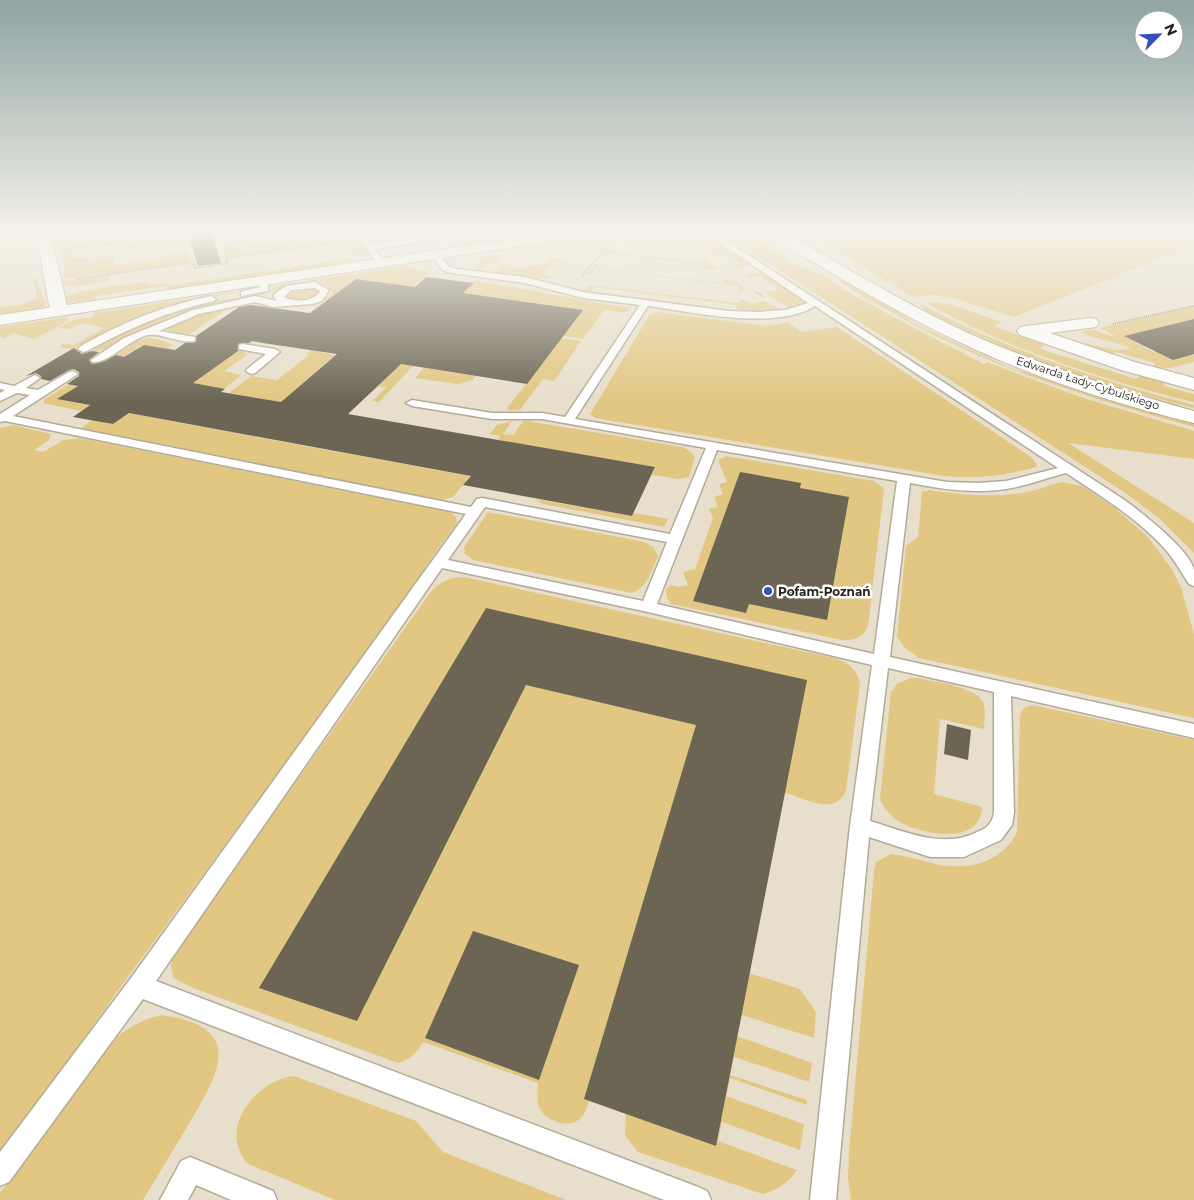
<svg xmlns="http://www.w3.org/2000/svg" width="1194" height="1200" font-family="Montserrat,sans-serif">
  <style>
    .green { fill: #e2c783 }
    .building { fill: #6c6554; fill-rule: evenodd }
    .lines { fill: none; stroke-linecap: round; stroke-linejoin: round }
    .lane-casing { stroke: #b3ab98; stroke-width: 3 }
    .street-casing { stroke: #b3ab98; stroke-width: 2 }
    .secondary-casing { stroke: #b3ab98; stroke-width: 2 }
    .path { stroke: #938d7f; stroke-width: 2; stroke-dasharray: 1 1; stroke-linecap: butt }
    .lane { fill: #fff; fill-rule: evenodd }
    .street { fill: #fff; fill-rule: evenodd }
    .secondary { fill: #fff; fill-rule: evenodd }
    .poi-dot { fill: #344dbf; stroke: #fff; stroke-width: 2 }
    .labels { text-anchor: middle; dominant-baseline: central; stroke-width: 5; stroke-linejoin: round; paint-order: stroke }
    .far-street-label { font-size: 11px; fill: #27241d; stroke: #fff }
    .poi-label { font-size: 12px; font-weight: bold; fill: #27241d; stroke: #fff; text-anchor: start }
  </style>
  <rect width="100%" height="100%" fill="#e7dfcb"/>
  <path class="green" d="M 70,232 L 88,232 L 88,233 L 71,235 L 71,245 L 118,241 L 115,244 L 74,249 L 71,252 L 71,256 L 78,256 L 78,259 L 62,262 L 58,235 Z
    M 294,232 L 338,232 L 333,234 L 287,241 L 284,233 Z
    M 349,232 L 355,232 L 368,254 L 355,256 L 347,243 L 350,242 L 348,240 L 343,240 L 343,237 L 347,236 L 346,234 Z
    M 648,232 L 700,232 L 749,265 L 742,268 L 732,266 L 740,263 L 725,253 L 713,254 L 714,251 L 619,240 L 612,243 L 606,240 L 500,256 L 503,260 L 491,262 L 479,270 L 475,270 L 482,263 L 479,259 L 483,257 Z
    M 720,232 L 747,232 L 771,247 L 790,262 L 827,277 L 843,289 L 897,319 L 984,364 L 987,362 L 1080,397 L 1194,431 L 1194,459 L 1068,443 L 1194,523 L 1194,553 L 1159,518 L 1124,492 Z
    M 799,232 L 1194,232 L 1194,245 L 1014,317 L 949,297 L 931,295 L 914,297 L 895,286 L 899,285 L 891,280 L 886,281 C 870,271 858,264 842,252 C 830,243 813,239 799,232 Z
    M 183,235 L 186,244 L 180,245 L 179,242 L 116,251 L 117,249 L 130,247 L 131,242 Z
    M 510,235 L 511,238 L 505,240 L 464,246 L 456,243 Z
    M 334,236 L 337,243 L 293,249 L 289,242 Z
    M 285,241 L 290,248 L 235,256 L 227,256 L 223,246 L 234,245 L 235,248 Z
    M 616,249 L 615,253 L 695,262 L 699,258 L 706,260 L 717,268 L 712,270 L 704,269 L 705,265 L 608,254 L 604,258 L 600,258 L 606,250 Z
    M 188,251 L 190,261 L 188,262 L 63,279 L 63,272 L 171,257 L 170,254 Z
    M 113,256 L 114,264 L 65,271 L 63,263 Z
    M 352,258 L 354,260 L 331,264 L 331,266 L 170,290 L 167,286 L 96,296 L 95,300 L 66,303 L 64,298 L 79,292 L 141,282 L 147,282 L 152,285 L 168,283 L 168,286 Z
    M 548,259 L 560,259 L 566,263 L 554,263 L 543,274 L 553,276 L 548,279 L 504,274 L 496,270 L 507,265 L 512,269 L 551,263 Z
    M 597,263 L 599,264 L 596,268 L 722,283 L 723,279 L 733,280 L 746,289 L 738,292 L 739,286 L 595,269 L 590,274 L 587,273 Z
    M 404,266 C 413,271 422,268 429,273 L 414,287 L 355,279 L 332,297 L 330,300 L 325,299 L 332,292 C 322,270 283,289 268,293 C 247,299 226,301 205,307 C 183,313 161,322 140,331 C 126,337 106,352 92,351 C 125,330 160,315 198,304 C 223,297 254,301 276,286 Z
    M 755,272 L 763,274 L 801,299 L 802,303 L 788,307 L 766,294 L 768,292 L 779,290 L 759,276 L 747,277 L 748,274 Z
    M 109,275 L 110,279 C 100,283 70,289 62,284 L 62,282 Z
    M 23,278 L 36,279 C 39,290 44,296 46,306 L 32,311 L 0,316 L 0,307 L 23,304 L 37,298 L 34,280 Z
    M 837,279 L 849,282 L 895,309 L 913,323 L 1013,369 L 1047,378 L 1121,403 L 1194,423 L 1194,427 C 1089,398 984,366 889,311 C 872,301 852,292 837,279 Z
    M 476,281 C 527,288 576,301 628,307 L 628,311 L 623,312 L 604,310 L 583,339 L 563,336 L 583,310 L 463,293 Z
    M 588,285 L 738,303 L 742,299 L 751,304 L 764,301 L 779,309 L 755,312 L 736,309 L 737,305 L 594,287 L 591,291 L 584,291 Z
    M 310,288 L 315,289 L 317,293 C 309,300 296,302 287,296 L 287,294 L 294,290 Z
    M 255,289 L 189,301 L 150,312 L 122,323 L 74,348 L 70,349 L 60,347 L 62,344 L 74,345 L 104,328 L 82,323 L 70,329 L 58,328 L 73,320 L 93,317 L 93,313 Z
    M 936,302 L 952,305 L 1002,322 L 994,326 L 1044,345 L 1040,349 L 1136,379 L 1140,375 L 1164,380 L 1163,386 L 1194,394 L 1194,402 C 1102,380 1008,349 926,303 Z
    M 920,305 L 922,305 C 1008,350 1100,381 1194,405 L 1194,408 C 1113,387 1032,362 956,326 C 945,321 927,315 920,305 Z
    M 233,306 L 189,334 L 171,332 L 166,329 L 188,318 Z
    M 1194,307 L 1194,319 L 1124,336 L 1154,352 L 1194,353 L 1194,362 C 1180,365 1167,371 1153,367 L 1155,363 L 1116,352 L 1112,355 L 1081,345 L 1084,343 L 1115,350 L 1131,349 C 1116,340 1097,341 1081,332 C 1099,327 1096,333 1113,336 L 1114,335 L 1100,328 Z
    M 657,312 L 767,326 L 788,322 L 801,332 L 837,327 L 1031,457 L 1037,464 L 1036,467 C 1004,476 977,479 944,476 L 595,418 L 590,414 L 592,411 L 650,314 Z
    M 68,317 L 68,321 L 34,339 L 14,333 L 4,338 L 0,337 L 0,327 Z
    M 535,335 L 581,341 L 554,381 L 543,379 L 520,410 L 509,410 L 507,408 L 554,349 Z
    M 150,338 L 168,342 L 172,345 L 168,349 L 143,345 L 114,363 L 105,362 L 138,341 Z
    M 240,349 L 247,355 L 224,371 L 241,375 L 224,389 L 190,385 Z
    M 311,350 L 335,355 L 283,400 L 287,403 L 229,393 L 251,376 L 277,380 L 309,355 L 307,354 Z
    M 388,362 L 413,366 L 379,402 L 372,401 L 386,388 L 378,386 L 372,392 L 360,390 Z
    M 424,368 L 476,376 L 473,380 L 458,384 L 415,378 Z
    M 82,376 L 92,377 L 57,399 L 89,405 L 81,411 L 43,403 L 45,399 Z
    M 130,413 L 170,421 L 470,476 L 453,497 L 442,500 L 80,429 L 92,420 L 113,424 Z
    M 512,421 L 503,434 L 513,435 L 523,421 L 527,421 L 682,447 L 690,451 L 695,457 L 689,477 L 678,479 L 652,475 L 655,467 L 498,440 L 500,436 L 490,434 L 497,425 Z
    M 13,425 L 51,434 L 49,440 L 34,450 L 43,452 L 64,440 L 80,438 L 451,512 L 456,517 L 457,523 L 425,567 L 426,569 L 424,573 L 400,607 L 127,978 L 0,1156 L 0,428 Z
    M 726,456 L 874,481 L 884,489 L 868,626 C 863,637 855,641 842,640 L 671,604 L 667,598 L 666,589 L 671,585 L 678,587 L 688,585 L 683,572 L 695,569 L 713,518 L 709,509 L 718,507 L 714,497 L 723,494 L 719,484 L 727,482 L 718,460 Z
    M 1061,482 L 1082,486 L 1115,508 L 1148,537 L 1171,568 L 1181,587 L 1194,634 L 1194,718 L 919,658 L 905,648 L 897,637 L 906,546 L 918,537 L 922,492 L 929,490 C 962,495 994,498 1027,492 C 1038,490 1049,485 1061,482 Z
    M 535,499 L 632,516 L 634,513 L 668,519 L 664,527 L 543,504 Z
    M 488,512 L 644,542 L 653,547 L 658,556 C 652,570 647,588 632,593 L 473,560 L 465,554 L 464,547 Z
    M 464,577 L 834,658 C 848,662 858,670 860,684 L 846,791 C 835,817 805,798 785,793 L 749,973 L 800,989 L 816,1012 L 814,1038 L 742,1015 L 737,1036 L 812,1063 L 809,1082 L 734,1057 L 730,1075 L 807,1100 L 807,1105 L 730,1078 L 726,1096 L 804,1124 L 800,1150 L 722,1122 L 718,1141 L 797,1170 C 788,1183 778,1190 763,1194 L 638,1152 L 625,1135 L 626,1114 L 589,1101 C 587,1108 585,1114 580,1119 C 567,1129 545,1121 539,1107 C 536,1098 538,1091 538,1083 L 423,1042 C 417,1052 410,1060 398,1063 L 193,988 L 174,978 L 171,966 L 173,955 L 427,597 C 436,584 447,577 464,577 Z
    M 910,678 L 918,678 C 934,682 981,687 984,705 C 986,713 984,722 984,729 L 940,719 L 934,794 L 982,807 C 982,810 981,815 980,818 C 968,844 919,833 900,822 C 891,817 884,808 880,799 L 891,692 L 897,684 Z
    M 1033,705 L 1194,740 L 1194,1200 L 851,1200 L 848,1177 L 849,1153 L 874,871 L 876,862 L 891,854 C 911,856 929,864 948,866 C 976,869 1005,858 1017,832 L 1020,715 L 1024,708 Z
    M 162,1015 C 247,1027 219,1073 189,1124 C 173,1150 158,1175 143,1200 L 0,1200 L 0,1193 L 33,1151 L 109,1044 C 125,1029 140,1020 162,1015 Z
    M 294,1076 L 416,1121 L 443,1152 L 566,1200 L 335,1200 L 248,1164 C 216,1129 256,1080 294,1076 Z"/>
  <path class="building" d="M 212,234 L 221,263 L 198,266 L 189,237 Z
    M 426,277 L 474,283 L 463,293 L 583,310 L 527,384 L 401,364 L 348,414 L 655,467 L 632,516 L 463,485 L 471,476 L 129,413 L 113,424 L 73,417 L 90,405 L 57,399 L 78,386 L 67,384 L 79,376 L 79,372 L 74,369 L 69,370 L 50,381 L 41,379 L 41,376 L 36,373 L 26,376 L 74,348 L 82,354 L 92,351 L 99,352 L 89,360 L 92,364 L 105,361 L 116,355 L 124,357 L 144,345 L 175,350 L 185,343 L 196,342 L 196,336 L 239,307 L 251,305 L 310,313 L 356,279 L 415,287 ZM 252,341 L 263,343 L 337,354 L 281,402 L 221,392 L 225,389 L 193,383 L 238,351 L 238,344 L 249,343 Z
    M 1194,319 L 1194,354 L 1173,360 L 1124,336 Z
    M 740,472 L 801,483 L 800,488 L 849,497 L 827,620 L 749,604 L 746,613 L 693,601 Z
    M 486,608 L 807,680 L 716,1146 L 584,1099 L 696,725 L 526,685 L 357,1021 L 259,988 Z
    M 947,724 L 971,730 L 968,760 L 944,754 Z
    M 473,931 L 579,965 L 539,1080 L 425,1038 Z"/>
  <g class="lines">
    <g class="lane-casing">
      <path id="lane" d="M 356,232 L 364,232 L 372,244 L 442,234 L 440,232 L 448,232 L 452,236 L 448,238 L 375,249 L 384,262 L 380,265 L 377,264 Z
        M 704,232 L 713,232 L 1126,501 C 1143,514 1190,550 1194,570 C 1194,575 1194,581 1194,586 L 1189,584 C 1181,572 1175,560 1165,549 C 1137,518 1101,496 1066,473 C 1046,478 1026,486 1006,489 C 974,494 942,489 910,483 L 890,657 L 1194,724 L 1194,738 L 1011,696 L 1014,812 L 1012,825 L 1001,840 L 964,857 L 930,857 L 869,837 L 836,1200 L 810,1200 L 850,826 L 872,665 L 648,612 L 442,568 L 156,981 L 698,1187 L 707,1191 L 711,1200 L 664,1200 L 143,999 L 9,1182 L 0,1186 L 0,1152 L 131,978 L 466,514 L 5,421 L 0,422 L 0,414 L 30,395 L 17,393 L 0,401 L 0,393 L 5,390 L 0,389 L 0,383 L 14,386 L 35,375 L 40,378 L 26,388 L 38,390 L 69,372 L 73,371 L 78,374 L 13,416 L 471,507 L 477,499 L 482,498 L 670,534 L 706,448 L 542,419 L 492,419 L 412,406 L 406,403 L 412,400 L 492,413 L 542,413 L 565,417 L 640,305 L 583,298 L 525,283 L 452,273 L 442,270 L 431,254 L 432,252 L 438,252 L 448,266 L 456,269 L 525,277 L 583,292 L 729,311 L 760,312 L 785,310 L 808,303 ZM 648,306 C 692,312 776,331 815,306 L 1058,468 L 1006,481 L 978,483 L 947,482 L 575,419 ZM 717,450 L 897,481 L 874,654 L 657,604 ZM 485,507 L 667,542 L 643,601 L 448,560 ZM 888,668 L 994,692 L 994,812 C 992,825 987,828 975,833 C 941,849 904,831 870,821 Z
        M 264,277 L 268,280 L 268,291 L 241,296 L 241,292 L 260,287 L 260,280 Z
        M 315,282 L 329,290 L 322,301 L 312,304 L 273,307 L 255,302 L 199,314 L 159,331 L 195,337 L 195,341 C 179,344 163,333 148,335 C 131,338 107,365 92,362 L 91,360 L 124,338 L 193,310 L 255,296 L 277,301 L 274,298 L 274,294 L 286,286 ZM 314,288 L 320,291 C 313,303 295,302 284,297 L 291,290 Z
        M 211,296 L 216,299 L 214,301 C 167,312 129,328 87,351 L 83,352 L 78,349 C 84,343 94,339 101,335 C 136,317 172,304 211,296 Z
        M 243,344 L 275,349 L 280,352 L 255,373 L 251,374 L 246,371 L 247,369 L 266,354 L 239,349 L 239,345 Z
        M 190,1157 L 273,1191 L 277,1200 L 231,1200 L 196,1185 L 188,1200 L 160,1200 L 181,1161 Z"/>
    </g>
    <g class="street-casing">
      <path id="street" d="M 36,232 L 50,232 L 68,310 L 65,314 L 59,315 L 53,314 L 50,310 Z
        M 89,232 C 96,231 101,234 107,234 C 126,233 145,230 163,232 L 161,235 L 156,236 L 107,242 L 92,240 Z
        M 506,232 L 521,232 L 530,241 L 528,244 C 518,247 511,240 506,232 Z
        M 766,232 L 783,232 C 845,267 907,305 972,335 C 1044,366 1119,390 1194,411 L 1194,423 C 1113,403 1032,377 957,341 C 892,310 830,272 768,235 Z
        M 1090,318 L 1096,319 L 1099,323 L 1096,327 L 1050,333 L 1135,362 L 1194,378 L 1194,390 L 1121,370 L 1020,335 L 1017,331 L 1020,327 L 1026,326 Z"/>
    </g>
    <g class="secondary-casing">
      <path id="secondary" d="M 560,232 L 593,232 L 591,235 L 586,236 L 0,325 L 0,315 Z"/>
    </g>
    <path class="path" d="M 342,232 L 339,234 L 343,243
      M 607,234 L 626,232
      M 175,235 L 204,232
      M 71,261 L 86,259
      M 582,276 L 607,246
      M 76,279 L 193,262 L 195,268 L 227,263 L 226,258 L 343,242
      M 756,292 L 764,297
      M 1113,324 L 1194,306"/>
    <use href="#lane" class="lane"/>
    <use href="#street" class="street"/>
    <use href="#secondary" class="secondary"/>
  </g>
  <linearGradient id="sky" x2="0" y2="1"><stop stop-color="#8fa4a3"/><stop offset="0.58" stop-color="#f4f1e8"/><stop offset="1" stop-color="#f4f1e8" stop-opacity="0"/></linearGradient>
  <rect width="1194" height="400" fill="url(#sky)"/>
  <circle class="poi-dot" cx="768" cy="591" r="5"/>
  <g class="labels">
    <g class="far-street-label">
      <text transform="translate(1088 383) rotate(18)">Edwarda Łady-Cybulskiego</text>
    </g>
    <g class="poi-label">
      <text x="778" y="591">Pofam-Poznań</text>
    </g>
  </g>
  <g transform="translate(1159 35) rotate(66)"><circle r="24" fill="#ffffff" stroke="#a9a7a5"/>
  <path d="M0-4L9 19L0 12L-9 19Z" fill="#344dbf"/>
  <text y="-8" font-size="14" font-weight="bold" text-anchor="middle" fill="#27241d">N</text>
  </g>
</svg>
